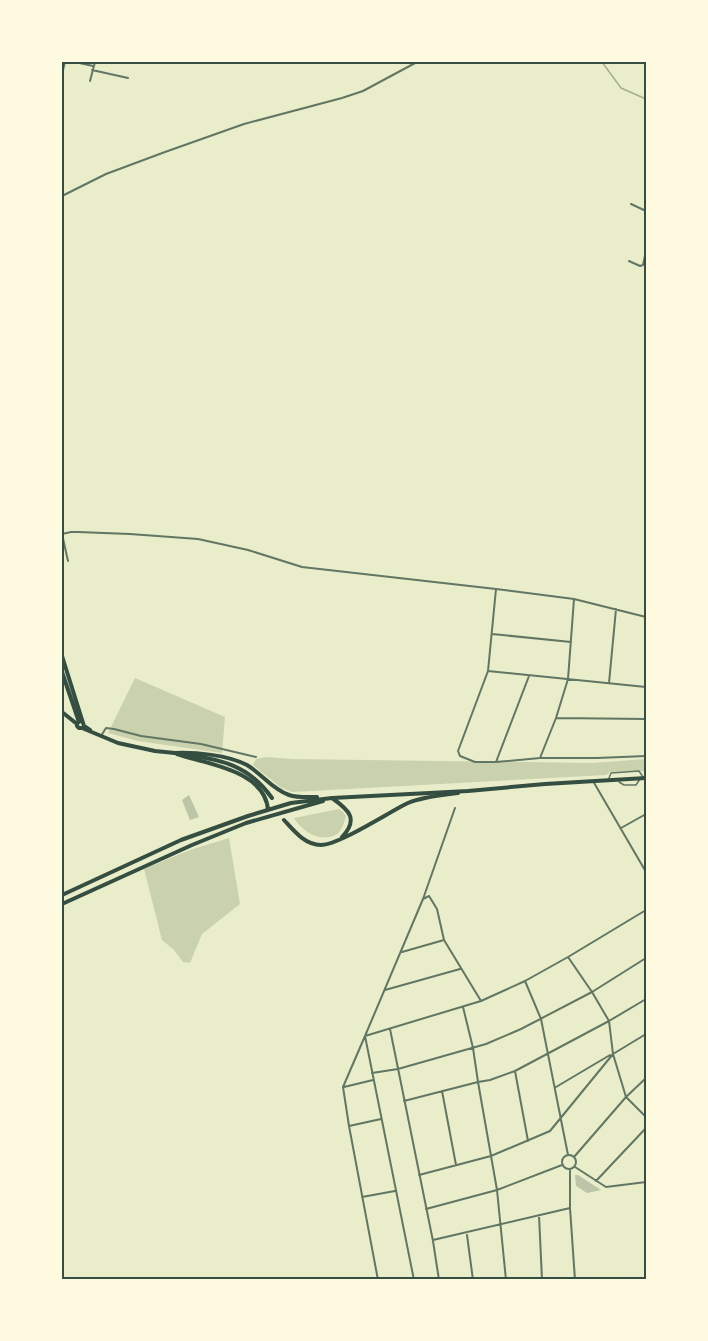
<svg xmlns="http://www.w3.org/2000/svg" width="708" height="1341" font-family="'Nunito Sans',sans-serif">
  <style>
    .green { fill: #cad2ad }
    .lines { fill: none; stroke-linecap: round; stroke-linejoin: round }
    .stream { stroke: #a3b18a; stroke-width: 1.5 }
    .building { fill: #bcc5a7 }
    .service { stroke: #617663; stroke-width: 1.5 }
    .minor { stroke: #617663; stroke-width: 2 }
    .secondary { stroke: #344e41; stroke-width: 4 }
    .primary { stroke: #344e41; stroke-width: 4 }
    .neatline { fill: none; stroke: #344e41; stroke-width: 2 }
  </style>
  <rect width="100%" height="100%" fill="#e9edc9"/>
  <path class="green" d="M 135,678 L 225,717 L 222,753 L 138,741 L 108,733 Z
    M 266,757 L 292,759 L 593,763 L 646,759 L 646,773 L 644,771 L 610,772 L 606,775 L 292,792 L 280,787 L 253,765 L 256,759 Z
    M 339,809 L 342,811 L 346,816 C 344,822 342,831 337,834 C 320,844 302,831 294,818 Z
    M 229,838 L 240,904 L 202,934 L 190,963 L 183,962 L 174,950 L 162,940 L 144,869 L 190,850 Z"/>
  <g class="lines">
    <path class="stream" d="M 602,62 L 621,88 L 646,99"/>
  </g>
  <path class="building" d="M 189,795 L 199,817 L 190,820 L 182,800 Z
    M 575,1175 L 578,1175 L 601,1190 L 587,1193 L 576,1186 Z"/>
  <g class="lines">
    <path class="service" d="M 609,778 L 611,773 L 639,771 L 643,777
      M 619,782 L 624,785 L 636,785 L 640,779"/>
    <path class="minor" d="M 75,62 L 93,66
      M 205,63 L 205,62
      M 92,70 L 128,78
      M 62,74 L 65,62
      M 90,81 L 95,62
      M 62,196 L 106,174 L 165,152 L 244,124 L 342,98 L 363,91 L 417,62
      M 631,204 L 646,211
      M 629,261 L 640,266 L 643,265 L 646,251
      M 62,534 L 71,532 L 78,532 L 130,534 L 198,539 L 248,550 L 302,567 L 496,589 L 574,599 L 646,617
      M 62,534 L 68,561
      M 496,589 L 488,671 L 458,751 L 460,756 L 475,762 L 496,762 L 540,758 L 597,758 L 646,756
      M 492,634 L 571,642
      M 488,671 L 646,687
      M 609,683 L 616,609
      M 556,718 L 646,719
      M 101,736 L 106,728 L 114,729 L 141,736 L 201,744 L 256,757
      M 540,758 L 556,718 L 568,679 L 574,599
      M 496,762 L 529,676
      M 593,781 L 646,872
      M 621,828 L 646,814
      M 423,899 L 429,896 L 437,909 L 444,940 L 481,1001
      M 402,952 L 444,940
      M 568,957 L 592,992 L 609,1021 L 613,1054 L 626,1097 L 646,1117
      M 525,981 L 541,1019 L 568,1155
      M 385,990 L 460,969
      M 463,1007 L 473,1048 L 478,1082 L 497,1190 L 506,1280
      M 390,1029 L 433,1241 L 439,1280
      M 515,1071 L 528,1141
      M 372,1073 L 398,1069 L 486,1044 L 521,1029 L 592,992 L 646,958
      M 344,1087 L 373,1080
      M 556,1087 L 610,1055
      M 442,1091 L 456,1165
      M 404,1101 L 478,1082 L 490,1080 L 515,1071 L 609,1021 L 646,999
      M 349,1126 L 381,1119
      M562 1162a7 7 0 1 1 14 0a7 7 0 1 1-14 0Z
      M 574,1157 L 626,1097 L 646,1078
      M 575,1167 L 606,1187 L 646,1182
      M 570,1169 L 570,1208 L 575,1280
      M 419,1175 L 491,1156 L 550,1131 L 613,1054 L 646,1034
      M 596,1181 L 646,1128
      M 362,1197 L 395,1191
      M 426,1209 L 497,1190 L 562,1165
      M 539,1215 L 542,1280
      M 467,1235 L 473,1280
      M 433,1240 L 570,1208
      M 378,1280 L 349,1126 L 343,1087 L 365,1036 L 481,1001 L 525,981 L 568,957 L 646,910
      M 414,1280 L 365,1036 L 423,899 L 455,808"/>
    <path class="secondary" d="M 62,656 L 84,726 L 90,730
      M 62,672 L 79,722
      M 62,712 L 77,724 L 77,726 L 79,728 L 82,728 L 118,743 L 155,751 L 175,753
      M 182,754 C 221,760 248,764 272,798
      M 332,798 C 349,810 359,819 342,837
      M 284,820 C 294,831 305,845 321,845 C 339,845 389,812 408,803 C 422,797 443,795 458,793"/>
    <path class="primary" d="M 174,753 C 195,752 228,755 247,765 C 262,774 272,789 289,795 C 298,798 307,797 317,797
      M 177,754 C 206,764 265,770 268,810
      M 62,895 L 181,840 L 248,816 L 291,803 L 332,798 L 468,791 L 545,784 L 646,778
      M 62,904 L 192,845 L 246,823 L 323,801"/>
  </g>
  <rect width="708" height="1341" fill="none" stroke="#fefae0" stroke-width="126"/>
  <rect x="63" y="63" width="582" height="1215" class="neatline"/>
</svg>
